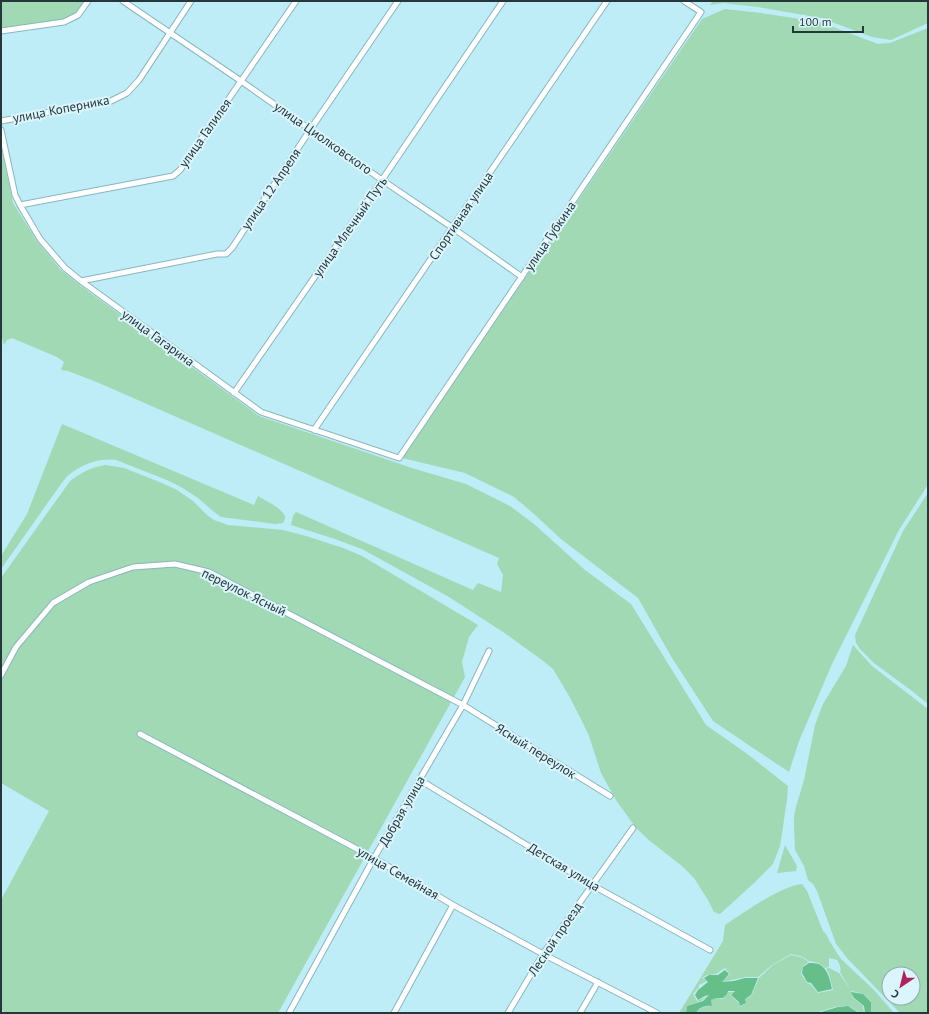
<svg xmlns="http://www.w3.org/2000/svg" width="929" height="1014" font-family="'PT Sans',sans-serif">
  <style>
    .green { fill: #a0d9b4; fill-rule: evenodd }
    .forest { fill: #66bf89 }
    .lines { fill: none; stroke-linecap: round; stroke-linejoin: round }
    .street-casing { stroke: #8ab6c0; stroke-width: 7 }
    .street { stroke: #fff; stroke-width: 5 }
    .labels { text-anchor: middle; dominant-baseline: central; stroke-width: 4; stroke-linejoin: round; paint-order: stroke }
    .street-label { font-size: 13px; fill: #26373c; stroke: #dbf5fc }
  </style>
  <rect width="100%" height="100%" fill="#beecf7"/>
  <path class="green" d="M 1,1 L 85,1 L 76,13 L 64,19 L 1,29 Z
    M 713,1 L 928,1 L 928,23 L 891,40 L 872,37 L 821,18 L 758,7 L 723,3 L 710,5 Z
    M 725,9 L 761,13 L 820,22 L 878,44 L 890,43 L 928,28 L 928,482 L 927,486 L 899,530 L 832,664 L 799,741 L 789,772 L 750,746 L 713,721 L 672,658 L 638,598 L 561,539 L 533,513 L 514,497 L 465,473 L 402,458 L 702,19 Z
    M 1,147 L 13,203 L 37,241 L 61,270 L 81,286 L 259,416 L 415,469 L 466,484 L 510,506 L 534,524 L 585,570 L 631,604 L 706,725 L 746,753 L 788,786 L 787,800 L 785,812 L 783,827 L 780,846 L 773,864 L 754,883 L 720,914 L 714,912 L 708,900 L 694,878 L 682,866 L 650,841 L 636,828 L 616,800 L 601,773 L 589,736 L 581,719 L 569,696 L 553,669 L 542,660 L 503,632 L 449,597 L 362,549 L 335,539 L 291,525 L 293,516 L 296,512 L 473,590 L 478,583 L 501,592 L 503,575 L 497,564 L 499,558 L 99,383 L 68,371 L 61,370 L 64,362 L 57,357 L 12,338 L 7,340 L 4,345 L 1,334 Z
    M 62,424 L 254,505 L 258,496 C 264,500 284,509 285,517 C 285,519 284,521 283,523 L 275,524 L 221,517 L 213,511 L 198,498 L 181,487 L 167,480 L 116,460 C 99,458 83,464 70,474 C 66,476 64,481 61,484 L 1,569 L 1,556 L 27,514 Z
    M 105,465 L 124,468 L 162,483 L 177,490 L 193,501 L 207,515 L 214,520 L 228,525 L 283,530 L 306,536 L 343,548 L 362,556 L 478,625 L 469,637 L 462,662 L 465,677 L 278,1013 L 6,1013 L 1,1010 L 1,900 L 49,811 L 1,783 L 1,578 L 70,481 C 83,472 89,468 105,465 Z
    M 928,493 L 928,704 L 912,691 L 874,663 L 860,649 L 856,643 L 855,635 L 903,531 Z
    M 853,645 L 872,666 L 928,709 L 928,1013 L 900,1013 L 848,959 L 836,944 L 817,891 L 813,884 L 808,880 L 804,866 L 795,850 L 794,826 L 794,817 L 796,807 L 804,780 L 815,725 L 823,704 L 846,666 ZM 889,974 L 913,974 L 913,998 L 889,998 Z
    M 785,845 L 797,866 L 796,871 L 777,873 Z
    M 802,884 L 807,891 L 823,931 L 826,934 L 830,942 L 841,959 L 874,990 L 894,1013 L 873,1013 L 871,1009 L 871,1001 L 863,994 L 852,991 L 851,990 L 853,998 L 863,1006 L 864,1013 C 858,1013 853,1007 847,1006 C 838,1005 827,1010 818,1012 L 817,1013 L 696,1013 C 700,1007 706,1006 712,1006 L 711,1000 L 716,998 L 723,999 L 728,992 L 734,992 L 730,995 L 739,1003 L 740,1007 L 746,1003 L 745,999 L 751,996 L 759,978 L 773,965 L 791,955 L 801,957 L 809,962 L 803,966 L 801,974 L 807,983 L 810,984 L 818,993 L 833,990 L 829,974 L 826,969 L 829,968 L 839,973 L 850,989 L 840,972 C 842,969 839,963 837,960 L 829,958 L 829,967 L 825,968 L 819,963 L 809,961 L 801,956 L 791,954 L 772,965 L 758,977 L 746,977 L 722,982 L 730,974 L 725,968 L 716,974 L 707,975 L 702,978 L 707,981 L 699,985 L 699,987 L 693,994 L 697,1001 L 708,996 L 701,1001 L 687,1006 L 686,1013 L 679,1013 L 723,941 L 725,925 C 745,912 779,887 802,884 Z"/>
  <path class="forest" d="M 809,963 C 812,963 816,963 819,964 C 828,969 830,980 832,989 L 818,992 L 811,983 L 807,982 L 802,973 L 803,967 Z
    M 725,970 L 729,974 L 722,982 L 734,981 L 745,978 L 758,978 L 751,995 L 745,999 L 746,1003 L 740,1006 L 739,1002 L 731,995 L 735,991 L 728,991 L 727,994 L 723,998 L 716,998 L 711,1000 L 712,1006 C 706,1005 699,1007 696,1013 L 686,1013 L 687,1006 L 703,1001 L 709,995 L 705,996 L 698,1000 L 695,995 L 698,990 L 708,982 L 704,978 L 709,975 L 718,975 Z
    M 851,992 L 863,994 L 871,1002 L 871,1010 L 872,1013 L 865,1013 L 864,1006 L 854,998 Z
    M 848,1006 L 859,1013 L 818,1013 L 838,1007 Z"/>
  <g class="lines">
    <g class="street-casing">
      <path id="street" d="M 123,1 L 241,81 L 382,180 L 453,228 L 522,277
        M 1,31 L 64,22 L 78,15 L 88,1
        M 1,121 L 111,101 L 127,93 L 139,80 L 191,1
        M 1,130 L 15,195 L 20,205 L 40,239 L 65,268 L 81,281 L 261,412 L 399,458 L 701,12 L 684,1
        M 20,205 L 173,176 L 180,170 L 296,1
        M 81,281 L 217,254 L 226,254 L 232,248 L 310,130 L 398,1
        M 234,393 L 382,180 L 503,1
        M 314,430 L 607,1
        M 1,675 L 16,647 L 53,603 L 89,582 L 133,567 L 175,564 L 209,572 L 463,705 L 610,796
        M 140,734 L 374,858 L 453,905 L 543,954 L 657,1013
        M 420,780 L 592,885 L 710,950
        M 289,1013 L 374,858 L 463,705 L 489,651
        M 394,1013 L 453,905
        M 508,1013 L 543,954 L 633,828
        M 580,1013 L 598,982"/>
    </g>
    <use href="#street" class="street"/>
  </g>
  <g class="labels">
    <g class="street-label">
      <text transform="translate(61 109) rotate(-11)">улица Коперника</text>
      <text transform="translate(205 133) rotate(-55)">улица Галилея</text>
      <text transform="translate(323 138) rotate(35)">улица Циолковского</text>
      <text transform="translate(271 189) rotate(-56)">улица 12 Апреля</text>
      <text transform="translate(461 216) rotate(-56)">Спортивная улица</text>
      <text transform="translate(350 227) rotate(-55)">улица Млечный Путь</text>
      <text transform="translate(550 236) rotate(-56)">улица Губкина</text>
      <text transform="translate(158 338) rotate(36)">улица Гагарина</text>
      <text transform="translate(244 592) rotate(26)">переулок Ясный</text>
      <text transform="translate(536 751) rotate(32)">Ясный переулок</text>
      <text transform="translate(402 811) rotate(-60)">Добрая улица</text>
      <text transform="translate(564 867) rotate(31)">Детская улица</text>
      <text transform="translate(398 873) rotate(30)">улица Семейная</text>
      <text transform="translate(555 939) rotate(-56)">Лесной проезд</text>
    </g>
  </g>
  <rect width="929" height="1014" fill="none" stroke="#26373c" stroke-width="4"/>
  <g transform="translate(901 986) rotate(215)"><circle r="19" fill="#dbf5fc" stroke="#93a9af"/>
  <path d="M0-3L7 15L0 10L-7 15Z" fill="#af225b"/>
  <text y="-6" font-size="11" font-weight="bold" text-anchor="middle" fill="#26373c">С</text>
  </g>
  <path d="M793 26v6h70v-6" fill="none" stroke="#26373c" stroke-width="2"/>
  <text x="799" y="26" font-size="12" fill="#26373c" stroke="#dbf5fc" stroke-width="3" paint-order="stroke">100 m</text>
</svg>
